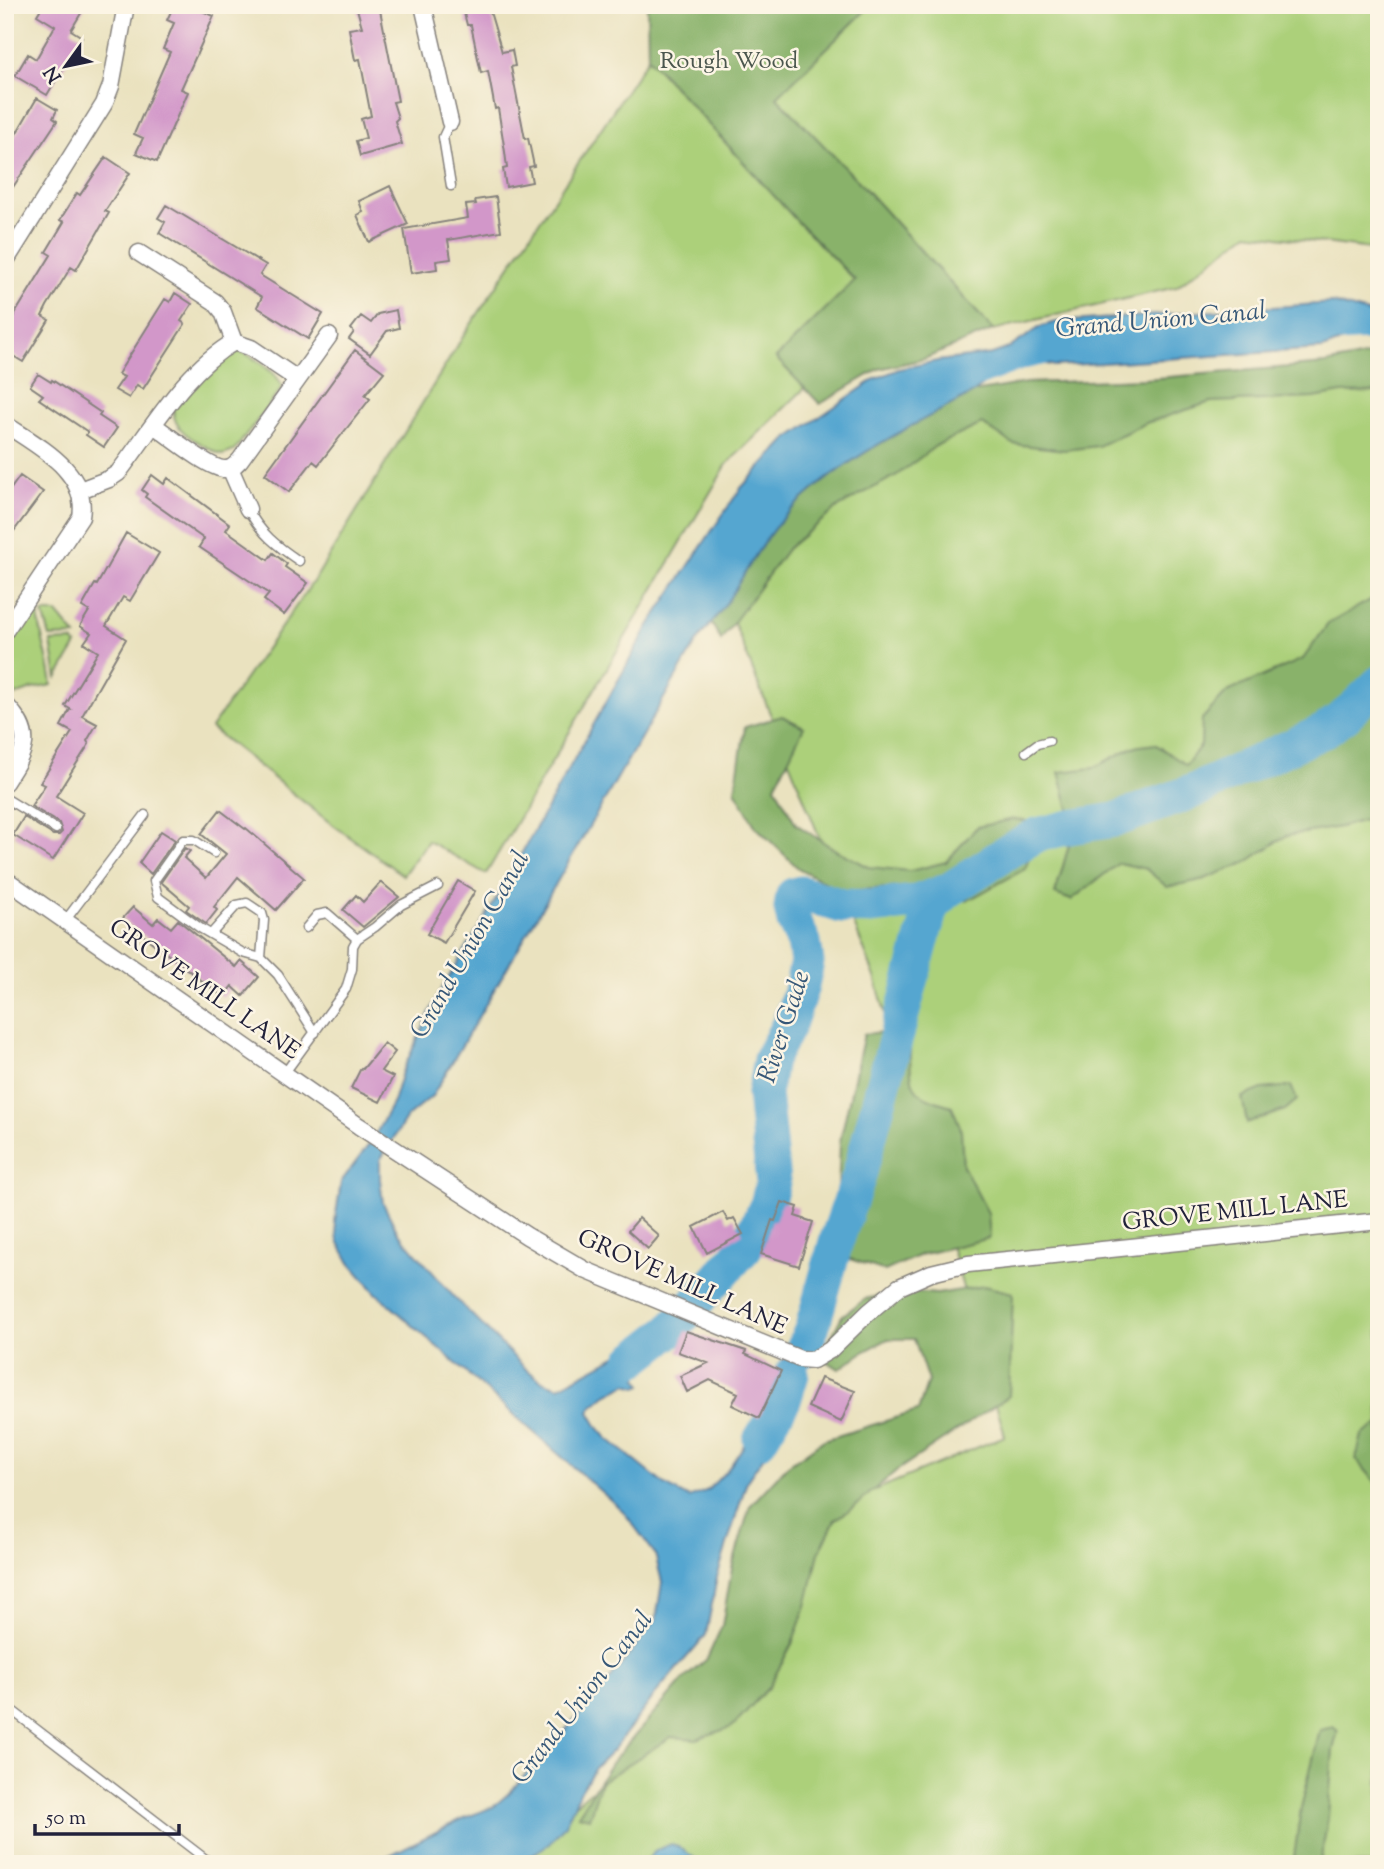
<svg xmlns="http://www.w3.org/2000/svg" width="1384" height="1869" font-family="'Sorts Mill Goudy',serif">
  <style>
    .green { fill: #acd07a; stroke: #67795a; stroke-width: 2 }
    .forest { fill: #89b26a; stroke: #566a52; stroke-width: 2 }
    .water { fill: #55a6d0; stroke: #3c6486; stroke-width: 2 }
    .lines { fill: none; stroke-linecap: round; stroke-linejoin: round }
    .canal { stroke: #55a6d0; stroke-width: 19 }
    .river { stroke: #55a6d0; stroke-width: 35 }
    .building { fill: #d297c9 }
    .service-casing { stroke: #86827d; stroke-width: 11 }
    .minor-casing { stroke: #86827d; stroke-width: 19 }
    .service { stroke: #fff; stroke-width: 8 }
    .minor { stroke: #fff; stroke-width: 16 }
    .labels { text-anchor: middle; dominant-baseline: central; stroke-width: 5; stroke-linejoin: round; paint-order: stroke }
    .park-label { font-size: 24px; fill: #4b564e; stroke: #fcf5e5 }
    .street-label { font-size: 24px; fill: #22223b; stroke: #fcf5e5 }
    .water-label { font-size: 26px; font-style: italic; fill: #365777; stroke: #fcf5e5 }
  </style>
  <rect width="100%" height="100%" fill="#fcf5e5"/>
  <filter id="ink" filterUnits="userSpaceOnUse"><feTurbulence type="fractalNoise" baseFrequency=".0143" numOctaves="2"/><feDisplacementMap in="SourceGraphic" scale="14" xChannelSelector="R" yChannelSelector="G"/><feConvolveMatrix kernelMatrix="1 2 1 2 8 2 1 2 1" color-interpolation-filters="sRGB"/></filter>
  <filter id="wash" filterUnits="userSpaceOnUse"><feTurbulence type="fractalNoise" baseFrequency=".00686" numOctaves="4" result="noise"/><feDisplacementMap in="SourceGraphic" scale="28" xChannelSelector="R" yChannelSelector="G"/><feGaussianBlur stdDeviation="1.57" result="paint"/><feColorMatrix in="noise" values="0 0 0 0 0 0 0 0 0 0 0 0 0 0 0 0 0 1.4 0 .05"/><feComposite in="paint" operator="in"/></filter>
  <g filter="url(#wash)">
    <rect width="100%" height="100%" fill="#eae2bf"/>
    <path class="green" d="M 871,5 L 1379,5 L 1379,250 L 1248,233 L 1176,287 L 993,330 L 857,180 L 776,97 Z
      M 648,58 L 798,222 L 855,281 L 776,358 L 805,388 L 727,464 L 486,874 L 428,841 L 403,875 L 329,822 L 211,728 L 317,576 L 464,335 Z
      M 239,351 C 251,355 281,375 282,388 L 234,451 L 223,455 L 217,453 C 200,443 170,431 174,408 L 224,356 Z
      M 1379,368 L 1379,1864 L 517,1864 C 542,1852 562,1830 573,1806 L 779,1631 L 834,1507 L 1005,1436 L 875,977 L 726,603 L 948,407 L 978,391 Z
      M 37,603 C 38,631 49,657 52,685 L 32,689 L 10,697 L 5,689 L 5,648 Z
      M 43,613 L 57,613 L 76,636 L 50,637 Z
      M 72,641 L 77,645 L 57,678 L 51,642 Z"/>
    <path class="forest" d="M 647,5 L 871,5 L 777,97 L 857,180 L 993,330 L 924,359 L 879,369 L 820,404 L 776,358 L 855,280 L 798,222 L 648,58 Z
      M 1379,353 L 1379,392 L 1342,393 L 1314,398 L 1211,402 L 1146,423 L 1098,446 L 1065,450 L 1013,444 L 982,424 L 937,445 L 897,475 L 840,506 L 788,548 L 721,640 L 706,614 L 778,513 L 863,448 L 962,394 L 1026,383 L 1145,379 L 1325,364 Z
      M 1379,595 L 1379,816 L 1340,827 L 1286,836 L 1245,863 L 1202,880 L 1167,887 L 1146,869 L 1119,863 L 1071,900 L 1055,894 L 1069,845 L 1069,809 L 1059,772 L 1093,768 L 1133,747 L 1155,744 L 1186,765 L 1201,745 L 1202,719 L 1227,692 L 1303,659 L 1328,624 Z
      M 782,716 L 804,727 L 775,786 L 796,824 L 834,849 L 869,867 L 910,871 L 946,862 L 977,827 L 1014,819 L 1026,821 L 1033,848 L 1025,869 L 967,901 L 921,886 L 840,891 L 798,868 L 755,826 L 735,790 L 745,727 Z
      M 883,1032 L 910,1045 C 911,1088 908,1094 952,1106 L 961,1129 L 963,1166 L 988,1213 L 990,1238 L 920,1255 L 885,1271 L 847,1258 L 859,1221 L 838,1195 L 840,1141 L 864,1034 Z
      M 1291,1086 L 1297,1100 L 1285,1110 L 1247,1123 L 1242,1097 L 1262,1089 Z
      M 984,1286 L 1013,1293 L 1009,1396 L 896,1471 L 854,1507 L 835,1520 L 819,1553 L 806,1606 L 792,1644 L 769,1687 L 732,1727 L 696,1739 L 671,1737 L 601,1782 L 589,1818 L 578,1815 L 611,1763 L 684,1679 L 707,1659 L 722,1626 L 732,1568 L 750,1506 L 788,1465 L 824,1440 L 918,1411 L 928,1381 L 914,1339 L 888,1339 L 865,1351 L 839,1369 L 821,1357 L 842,1316 L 865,1299 L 904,1291 L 937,1294 Z
      M 1379,1424 L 1379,1485 L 1378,1485 L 1356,1459 L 1362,1435 Z
      M 1333,1727 L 1338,1731 L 1333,1750 L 1328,1818 L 1320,1864 L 1293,1864 L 1301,1808 L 1320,1730 Z"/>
    <path class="water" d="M 1332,303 L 1368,313 L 1379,312 L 1379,330 L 1370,330 L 1323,349 L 1055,366 C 1038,362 1012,354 998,367 C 987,377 982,389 968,396 C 903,430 837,462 785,516 C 760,543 745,575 725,605 C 716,618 705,630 696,643 L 433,1095 L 407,1117 L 380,1160 L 380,1179 L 383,1203 L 397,1231 L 454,1297 L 527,1370 L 544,1382 L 559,1387 L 629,1349 L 661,1326 L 671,1330 L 678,1338 L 640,1369 L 638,1378 L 642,1385 L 637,1387 L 627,1384 L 606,1395 L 592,1407 L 589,1412 L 599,1429 L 607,1438 L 665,1485 L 689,1498 L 708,1490 L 728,1469 L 775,1399 L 784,1400 L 789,1406 L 766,1453 L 747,1481 L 717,1577 L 706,1635 L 661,1687 L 613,1750 L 595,1768 L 581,1790 L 565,1825 L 549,1844 L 517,1864 L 372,1864 L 462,1819 L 493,1807 L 508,1794 L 603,1688 L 656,1620 L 662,1582 L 655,1554 L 623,1511 L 376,1293 L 350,1263 L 338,1241 L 335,1221 L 341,1182 L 373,1139 L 393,1102 L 402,1072 L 438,995 L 496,899 L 648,627 L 713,529 L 741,488 L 786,440 L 875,379 L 899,369 L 937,361 L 992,354 L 1009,348 L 1042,326 L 1056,322 Z
      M 672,1844 L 681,1848 L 702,1864 L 646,1864 C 651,1851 660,1848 672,1844 Z"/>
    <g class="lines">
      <path class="canal" d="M 1340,333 L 1379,330
        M 971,380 L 1023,360 L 1045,355"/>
      <path class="river" d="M 802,1351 L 812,1328 L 836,1242 L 859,1176 L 925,929 L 933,906 L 949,890
        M 633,1360 L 671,1330 L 745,1248 L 767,1205 L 773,1182 L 764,1093 L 770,1060 L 789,1024 L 802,986 L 807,962 L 804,942 L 794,922 L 791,908 L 793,895 L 801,893 L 842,906 L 870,907 L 917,902 L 949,890 L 1012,849 L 1037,835 L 1070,827 L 1115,820 L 1194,791 L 1324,731 L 1346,715 L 1379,683
        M 760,1440 L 784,1400 L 792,1374"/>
    </g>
    <g id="blocks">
      <path class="building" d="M 43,5 L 86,5 L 71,30 L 82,37 L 47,95 L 15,76 L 28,54 L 36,59 L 55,26 L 37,15 Z
        M 174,5 L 188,5 L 214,16 L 181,89 L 188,92 L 157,162 L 136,153 L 143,138 L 134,134 L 170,52 L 163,49 L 174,23 L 167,20 Z
        M 356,5 L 379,5 L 398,101 L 393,102 L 398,118 L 395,121 L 402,144 L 360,156 L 356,141 L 366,138 L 361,119 L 371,116 L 360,59 L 355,60 L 349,29 L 362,27 Z
        M 462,5 L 488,5 L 502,52 L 512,50 L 515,66 L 511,67 L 525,139 L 528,138 L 534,166 L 529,167 L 532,182 L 506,187 L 503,169 L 507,168 L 505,152 L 498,108 L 495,109 L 488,71 L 481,73 L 471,25 L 467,25 Z
        M 37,98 L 57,110 L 53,118 L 57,121 L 5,199 L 5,153 Z
        M 106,157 L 130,173 L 105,211 L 109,213 L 76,270 L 71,267 L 47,306 L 42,316 L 49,320 L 23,362 L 5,351 L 5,330 L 51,255 L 46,252 L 64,222 L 60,220 L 77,193 L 80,195 Z
        M 390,186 L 408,224 L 369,242 L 357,215 L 363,212 L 359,201 Z
        M 496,197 L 501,231 L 448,240 L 451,259 L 436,261 L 437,269 L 411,273 L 404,229 L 468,218 L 466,205 L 476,204 L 475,200 Z
        M 166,205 L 266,265 L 260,275 L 323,314 L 308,339 L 257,307 L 262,297 L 159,233 L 165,222 L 158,218 Z
        M 175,293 L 192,304 L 181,321 L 185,324 L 143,389 L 137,385 L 129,398 L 115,390 L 124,377 L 118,374 L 165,299 L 170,302 Z
        M 396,310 L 399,328 L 387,331 L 370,354 L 349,339 L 354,332 L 351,329 L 361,316 L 371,323 L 378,314 Z
        M 355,350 L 384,372 L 365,395 L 370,399 L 343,433 L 318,465 L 313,461 L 289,492 L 265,474 Z
        M 38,374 L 51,382 L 52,380 L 101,413 L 99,416 L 117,428 L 104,447 L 86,435 L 88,432 L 39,399 L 43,395 L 30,386 Z
        M 152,475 L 164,484 L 168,478 L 230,524 L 226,530 L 268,560 L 273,553 L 287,564 L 285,567 L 308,583 L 284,615 L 264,600 L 269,594 L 199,547 L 204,539 L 145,497 L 147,494 L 142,490 Z
        M 20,476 L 43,492 L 5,543 L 5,497 Z
        M 126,533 L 159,553 L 130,601 L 123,597 L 106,626 L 126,639 L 82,716 L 97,724 L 87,741 L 89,744 L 56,796 L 83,813 L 53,860 L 13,835 L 24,817 L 53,835 L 59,835 L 62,832 L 59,823 L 31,806 L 45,785 L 40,783 L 72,732 L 61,726 L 70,709 L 72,710 L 65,706 L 98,652 L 84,643 L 91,633 L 80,626 L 89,611 L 82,607 L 95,584 L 97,585 Z
        M 220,810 L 245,829 L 246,828 L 304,878 L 276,910 L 238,877 L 214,907 L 217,910 L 206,924 L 186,910 L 189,906 L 161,882 L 185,848 L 190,851 L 184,858 L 206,878 L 226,854 L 201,834 Z
        M 161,831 L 175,840 L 151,874 L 139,863 Z
        M 458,881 L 475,891 L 444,943 L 427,934 Z
        M 381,882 L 399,897 L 363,927 L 343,910 L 356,895 L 363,902 Z
        M 133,907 L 153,924 L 158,918 L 171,928 L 178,920 L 236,967 L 241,961 L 259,977 L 243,996 L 232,986 L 223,997 L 122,919 Z
        M 384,1043 L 395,1052 L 381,1071 L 393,1077 L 380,1102 L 351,1088 L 361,1068 L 363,1069 Z
        M 782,1202 L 798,1207 L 795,1216 L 813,1222 L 799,1266 L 761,1254 L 772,1220 L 775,1221 Z
        M 723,1212 L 728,1221 L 734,1218 L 743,1234 L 707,1253 L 694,1227 Z
        M 639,1218 L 659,1236 L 648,1249 L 628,1231 Z
        M 686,1331 L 746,1351 L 745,1354 L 781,1371 L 759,1418 L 732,1405 L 738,1393 L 710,1380 L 687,1392 L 680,1376 L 708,1363 L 678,1352 Z
        M 821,1378 L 855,1391 L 841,1422 L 808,1407 Z"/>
    </g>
  </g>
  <g filter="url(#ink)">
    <use href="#blocks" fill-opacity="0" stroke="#86827d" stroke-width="2"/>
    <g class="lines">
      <g class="service-casing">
        <path id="service" d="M 450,122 L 443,137 L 451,186
          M 248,509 C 260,533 277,546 299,561
          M 1026,752 L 1037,744 L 1049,741
          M 5,798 L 56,829
          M 214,853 L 194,840 L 183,840 L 154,881 L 158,897 L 200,928 L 243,953 L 261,958 L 278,975 L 315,1033
          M 65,921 L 145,815
          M 306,928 L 317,915 L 327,913 L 357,939
          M 211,934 L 237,905 L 247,903 L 262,913 L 264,920 L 261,958
          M 284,1074 L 346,989 L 352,969 L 353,946 L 357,939 L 375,927 L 401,905 L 438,886
          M 5,1705 L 212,1864"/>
      </g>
      <g class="minor-casing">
        <path id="minor" d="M 423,5 L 450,122
          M 139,253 L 215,302 L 223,312 L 234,342
          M 5,262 L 104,104 L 111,86 L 126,5
          M 5,424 C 37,446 89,471 81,517 L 5,631
          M 155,426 C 168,435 212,471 226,469 C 232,469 236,464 240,460 L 329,336
          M 230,468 L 248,509
          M 80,490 L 109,479 L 118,473 C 152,429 186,369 234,342 L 251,348 L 297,379
          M 5,704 C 35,735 26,750 5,782
          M 5,879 L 359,1126 L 527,1236 L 585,1270 L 800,1359 L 813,1360 L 830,1350 L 869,1312 L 899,1287 L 931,1273 L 968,1264 L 1379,1221"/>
      </g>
      <use href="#service" class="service"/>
      <use href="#minor" class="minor"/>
    </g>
  </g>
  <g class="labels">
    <g class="park-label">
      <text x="729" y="62">Rough Wood</text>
    </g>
    <g class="street-label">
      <text transform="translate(204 990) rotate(35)">GROVE MILL LANE</text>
      <text transform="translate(1235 1212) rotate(-6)">GROVE MILL LANE</text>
      <text transform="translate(682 1283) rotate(24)">GROVE MILL LANE</text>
    </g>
    <g class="water-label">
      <text transform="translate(1161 321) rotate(-5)">Grand Union Canal</text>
      <text transform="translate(471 945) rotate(-60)">Grand Union Canal</text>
      <text transform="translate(785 1027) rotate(-72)">River Gade</text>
      <text transform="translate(583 1698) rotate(-52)">Grand Union Canal</text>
    </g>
  </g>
  <rect width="1384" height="1869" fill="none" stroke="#fcf5e5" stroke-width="28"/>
  <g transform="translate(66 66) rotate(237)" stroke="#fcf5e5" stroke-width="5" paint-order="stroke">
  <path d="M0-5L12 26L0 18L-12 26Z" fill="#22223b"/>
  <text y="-10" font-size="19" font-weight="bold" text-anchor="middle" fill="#22223b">N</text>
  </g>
  <path d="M35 1824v10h144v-10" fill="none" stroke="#22223b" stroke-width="3.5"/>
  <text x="46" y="1824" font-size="21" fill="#22223b" stroke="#fcf5e5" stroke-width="5" paint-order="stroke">50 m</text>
</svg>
